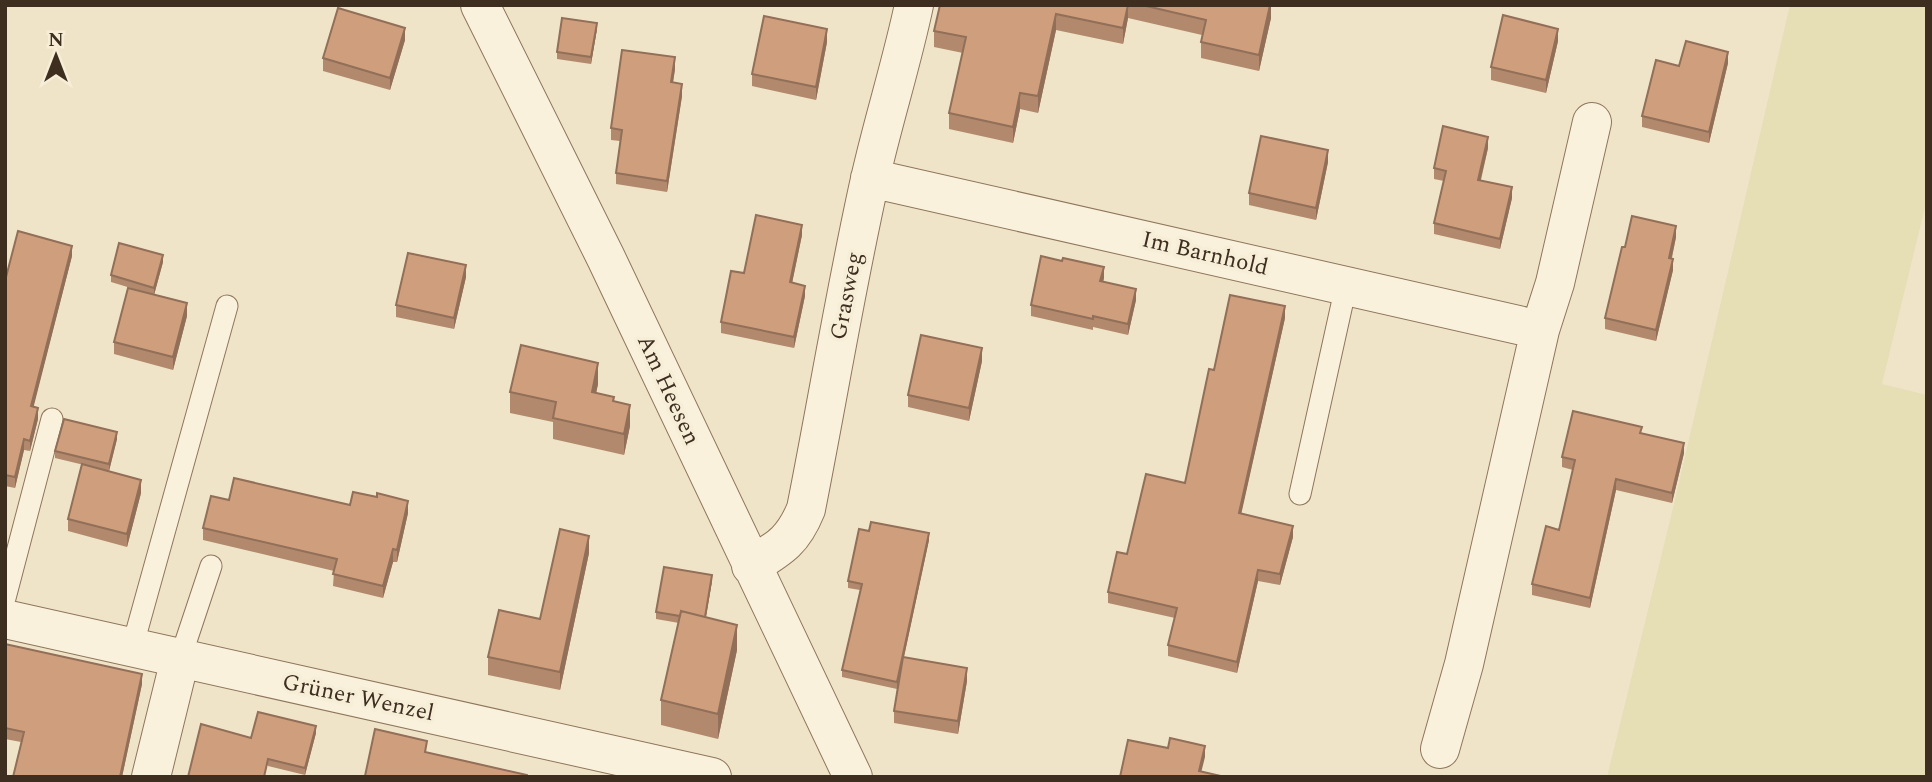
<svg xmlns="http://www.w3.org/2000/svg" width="1932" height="782" font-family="Spectral,serif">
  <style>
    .farmland { fill: #e6deb5 }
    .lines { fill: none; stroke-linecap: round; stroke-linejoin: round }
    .lane-casing { stroke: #8d765c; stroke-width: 23 }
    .street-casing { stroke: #8d765c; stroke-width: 40 }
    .lane { stroke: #faf1dc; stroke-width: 21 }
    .street { stroke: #faf1dc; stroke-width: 38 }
    .wall { fill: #b2896c }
    .shaded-wall { fill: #916f58 }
    .building { fill: #cf9f7d; stroke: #916f58; stroke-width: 2 }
    .labels { text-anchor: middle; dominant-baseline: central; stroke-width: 7; stroke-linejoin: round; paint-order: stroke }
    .street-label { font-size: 23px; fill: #3d2e20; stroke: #f7eed8 }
  </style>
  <rect width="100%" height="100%" fill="#f0e4c8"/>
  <path class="farmland" d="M 1790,5 L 1927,5 L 1927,199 L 1882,384 L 1927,395 L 1927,777 L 1607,777 L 1673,508 Z"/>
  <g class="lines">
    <g class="lane-casing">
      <path id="lane" d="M 1300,494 L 1346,286
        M 5,598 L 52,419
        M 132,648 L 227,306
        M 180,659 L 211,566"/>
    </g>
    <g class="street-casing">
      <path id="street" d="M 480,5 L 606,258 L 853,777
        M 870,178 L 1540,330 L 1464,664 L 1440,749
        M 1540,330 L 1555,283 L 1592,122
        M 751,566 C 780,548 793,541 806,509 C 828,398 846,286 871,175 C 884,118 902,62 914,5
        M 5,619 L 712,777
        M 151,777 L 180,659"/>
    </g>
    <use href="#lane" class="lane"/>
    <use href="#street" class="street"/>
  </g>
  <path class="wall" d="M 939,5 L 1271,5 L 1271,18 L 1259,71 L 1201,58 L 1201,42 L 1202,35 L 1128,18 L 1123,44 L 1056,30 L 1038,113 L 1020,109 L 1013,143 L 949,129 L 949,113 L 963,53 L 934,47 L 934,31 L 939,10 Z
    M 597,29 L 591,64 L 557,59 L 557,52 Z
    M 405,40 L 390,90 L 323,71 L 323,58 Z
    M 1558,41 L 1546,93 L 1491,80 L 1491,67 Z
    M 827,42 L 816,100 L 752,86 L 752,74 Z
    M 1728,63 L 1709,143 L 1642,127 L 1642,116 L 1679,66 Z
    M 675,69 L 673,83 L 682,96 L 667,192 L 616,184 L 616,173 L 620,141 L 611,140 L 611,128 Z
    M 1488,148 L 1481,180 L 1512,198 L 1500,249 L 1434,234 L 1434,223 L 1444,181 L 1434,179 L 1434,168 Z
    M 1328,162 L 1316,220 L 1249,205 L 1249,193 Z
    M 802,235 L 792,283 L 805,296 L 794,348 L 721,333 L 721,322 L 744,273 Z
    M 1676,237 L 1672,258 L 1673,270 L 1656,341 L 1605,329 L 1605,318 L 1625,247 Z
    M 72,256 L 33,407 L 38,419 L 30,451 L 24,450 L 15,488 L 5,486 L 5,281 Z
    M 163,262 L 154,295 L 111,282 L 111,275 Z
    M 466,277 L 454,329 L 396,317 L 396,305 Z
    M 1104,278 L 1103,282 L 1136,300 L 1128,335 L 1093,327 L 1093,330 L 1031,316 L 1031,305 Z
    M 187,316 L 173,370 L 114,354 L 114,342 Z
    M 1285,318 L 1241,513 L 1293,537 L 1280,585 L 1258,581 L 1237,673 L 1168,656 L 1168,645 L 1175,618 L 1108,603 L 1108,592 L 1127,554 L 1185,483 L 1214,370 Z
    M 982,361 L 969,421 L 908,407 L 908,395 Z
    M 598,384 L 596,393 L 614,402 L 630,426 L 624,455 L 553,439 L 553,422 L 510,413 L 510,392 Z
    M 1642,433 L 1684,453 L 1672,503 L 1616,490 L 1590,608 L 1532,595 L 1532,584 L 1559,530 L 1573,470 L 1562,467 L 1562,457 Z
    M 117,439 L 109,471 L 55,458 L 55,451 Z
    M 141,493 L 127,547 L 68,531 L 68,519 Z
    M 229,500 L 350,505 L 408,513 L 397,562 L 393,562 L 383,598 L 333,586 L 334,571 L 203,540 L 203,528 Z
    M 929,540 L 904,657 L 967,681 L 958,734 L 894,723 L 894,711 L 897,689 L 842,677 L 842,670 L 860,590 L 848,588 L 848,581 Z
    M 589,553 L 560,690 L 488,675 L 488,657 L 540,619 Z
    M 712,581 L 706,617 L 737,650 L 718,739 L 661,725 L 661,700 L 679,623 L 656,619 L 656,612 Z
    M 5,644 L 142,684 L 122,777 L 13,777 L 21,742 L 5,739 Z
    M 316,733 L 305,775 L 268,766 L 251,738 Z"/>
  <path class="shaded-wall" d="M 1128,5 L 1128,18 L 1123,44 L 1123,28 Z
    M 1270,5 L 1271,5 L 1271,18 L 1259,71 L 1259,55 Z
    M 1056,14 L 1056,30 L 1038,113 L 1038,96 Z
    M 597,23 L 597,29 L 591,64 L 591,57 Z
    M 405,28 L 405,40 L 390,90 L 390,78 Z
    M 827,29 L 827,42 L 816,100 L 816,87 Z
    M 1558,29 L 1558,41 L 1546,93 L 1546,80 Z
    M 1728,52 L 1728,63 L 1709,143 L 1709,132 Z
    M 675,57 L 675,69 L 671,94 L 671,82 Z
    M 682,84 L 682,96 L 667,192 L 667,181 Z
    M 1020,93 L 1020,109 L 1013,143 L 1013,127 Z
    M 1488,137 L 1488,148 L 1478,190 L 1478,180 Z
    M 1328,150 L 1328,162 L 1316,220 L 1316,208 Z
    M 1512,187 L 1512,198 L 1500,249 L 1500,239 Z
    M 802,225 L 802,235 L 790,293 L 790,282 Z
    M 1676,226 L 1676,237 L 1669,269 L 1669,258 Z
    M 72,246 L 72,256 L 31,417 L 31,406 Z
    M 163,255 L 163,262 L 154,295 L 154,288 Z
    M 1673,259 L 1673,270 L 1656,341 L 1656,330 Z
    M 466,265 L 466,277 L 454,329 L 454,318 Z
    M 1104,267 L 1104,278 L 1100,292 L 1100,281 Z
    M 805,286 L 805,296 L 794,348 L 794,337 Z
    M 1136,289 L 1136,300 L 1128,335 L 1128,324 Z
    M 187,303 L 187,316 L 173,370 L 173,357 Z
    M 1285,306 L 1285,318 L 1239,524 L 1239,513 Z
    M 982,348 L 982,361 L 969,421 L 969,408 Z
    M 598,363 L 598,384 L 592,413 L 592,392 Z
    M 630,405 L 630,426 L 624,455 L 624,434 Z
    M 38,408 L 38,419 L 30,451 L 30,441 Z
    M 117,432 L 117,439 L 109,471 L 109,464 Z
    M 24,439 L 24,450 L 15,488 L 15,477 Z
    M 1684,443 L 1684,453 L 1672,503 L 1672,493 Z
    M 1616,479 L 1616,490 L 1590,608 L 1590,598 Z
    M 141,480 L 141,493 L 127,547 L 127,534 Z
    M 408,501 L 408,513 L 397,562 L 397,550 Z
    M 1293,526 L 1293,537 L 1280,585 L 1280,574 Z
    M 929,533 L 929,540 L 897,689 L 897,682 Z
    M 589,536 L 589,553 L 560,690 L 560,672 Z
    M 393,549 L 393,562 L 383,598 L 383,586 Z
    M 1258,570 L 1258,581 L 1237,673 L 1237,662 Z
    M 712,575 L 712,581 L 704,627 L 704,620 Z
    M 737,625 L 737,650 L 718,739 L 718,714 Z
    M 967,668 L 967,681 L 958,734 L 958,721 Z
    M 142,674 L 142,684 L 122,777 L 120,777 Z
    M 316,726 L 316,733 L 305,775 L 305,768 Z
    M 1205,746 L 1205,757 L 1200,777 L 1199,771 Z"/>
  <path class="building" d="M 940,5 L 1128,5 L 1123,28 L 1056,14 L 1038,96 L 1020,93 L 1013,127 L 949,113 L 966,37 L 934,31 Z
    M 1142,5 L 1270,5 L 1259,55 L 1201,42 L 1206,20 Z
    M 338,8 L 405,28 L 390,78 L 323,58 Z
    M 1503,15 L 1558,29 L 1546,80 L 1491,67 Z
    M 764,16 L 827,29 L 816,87 L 752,74 Z
    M 562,18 L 597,23 L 591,57 L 557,52 Z
    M 1686,41 L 1728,52 L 1709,132 L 1642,116 L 1656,60 L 1679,66 Z
    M 622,50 L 675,57 L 671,82 L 682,84 L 667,181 L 616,173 L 622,130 L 611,128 Z
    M 1443,126 L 1488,137 L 1478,180 L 1512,187 L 1500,239 L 1434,223 L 1446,171 L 1434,168 Z
    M 1261,136 L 1328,150 L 1316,208 L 1249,193 Z
    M 756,215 L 802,225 L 790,282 L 805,286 L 794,337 L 721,322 L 731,271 L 744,273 Z
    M 1632,216 L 1676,226 L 1669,258 L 1673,259 L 1656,330 L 1605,318 L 1622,247 L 1625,247 Z
    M 18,231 L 72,246 L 31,406 L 38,408 L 30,441 L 24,439 L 15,477 L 5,475 L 5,281 Z
    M 119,243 L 163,255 L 154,288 L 111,275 Z
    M 408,253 L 466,265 L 454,318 L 396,305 Z
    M 1041,256 L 1062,261 L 1063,258 L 1104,267 L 1100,281 L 1136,289 L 1128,324 L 1093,316 L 1093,319 L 1031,305 Z
    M 128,288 L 187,303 L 173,357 L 114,342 Z
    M 1230,295 L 1285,306 L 1239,513 L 1293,526 L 1280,574 L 1258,570 L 1237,662 L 1168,645 L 1177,608 L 1108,592 L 1117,552 L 1127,554 L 1146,474 L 1185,483 L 1209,369 L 1214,370 Z
    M 921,335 L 982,348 L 969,408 L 908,395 Z
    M 521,345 L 598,363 L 592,392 L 614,397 L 613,401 L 630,405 L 624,434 L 553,418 L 556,402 L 510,392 Z
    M 1573,411 L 1642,427 L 1640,433 L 1684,443 L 1672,493 L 1616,479 L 1590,598 L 1532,584 L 1546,526 L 1559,530 L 1575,460 L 1562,457 Z
    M 64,419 L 117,432 L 109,464 L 55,451 Z
    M 82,464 L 141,480 L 127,534 L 68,519 Z
    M 234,478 L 350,505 L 353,492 L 377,497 L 377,493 L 408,501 L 397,550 L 393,549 L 383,586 L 333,574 L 337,559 L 203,528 L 211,496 L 229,500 Z
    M 871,522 L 929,533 L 897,682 L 842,670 L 862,584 L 848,581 L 859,529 L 869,531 Z
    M 560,529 L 589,536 L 560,672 L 488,657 L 499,610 L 540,619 Z
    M 664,567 L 712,575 L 705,617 L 681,611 L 680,616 L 656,612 Z
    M 681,611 L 737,625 L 718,714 L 661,700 Z
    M 5,644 L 142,674 L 120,777 L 13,777 L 24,732 L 5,728 Z
    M 903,657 L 967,668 L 958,721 L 894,711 Z
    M 258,712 L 316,726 L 305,768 L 268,759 L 264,777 L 188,777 L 201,724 L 251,738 Z
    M 375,729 L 427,741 L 425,752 L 527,775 L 527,777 L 369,777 L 365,776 Z
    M 1170,738 L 1205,746 L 1199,771 L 1225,777 L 1120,777 L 1128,740 L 1168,748 Z"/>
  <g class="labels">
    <g class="street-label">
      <text transform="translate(1205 254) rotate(13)">Im Barnhold</text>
      <text transform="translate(847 296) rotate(-79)">Grasweg</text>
      <text transform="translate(668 390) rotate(65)">Am Heesen</text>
      <text transform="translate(358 698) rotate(12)">Grüner Wenzel</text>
    </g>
  </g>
  <rect width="1932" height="782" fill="none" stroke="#3d2e20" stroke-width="14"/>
  <g transform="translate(56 56)" stroke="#f7eed8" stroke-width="5" paint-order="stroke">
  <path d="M0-5L12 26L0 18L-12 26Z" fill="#3d2e20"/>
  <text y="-10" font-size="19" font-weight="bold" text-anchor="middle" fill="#3d2e20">N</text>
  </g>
</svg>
